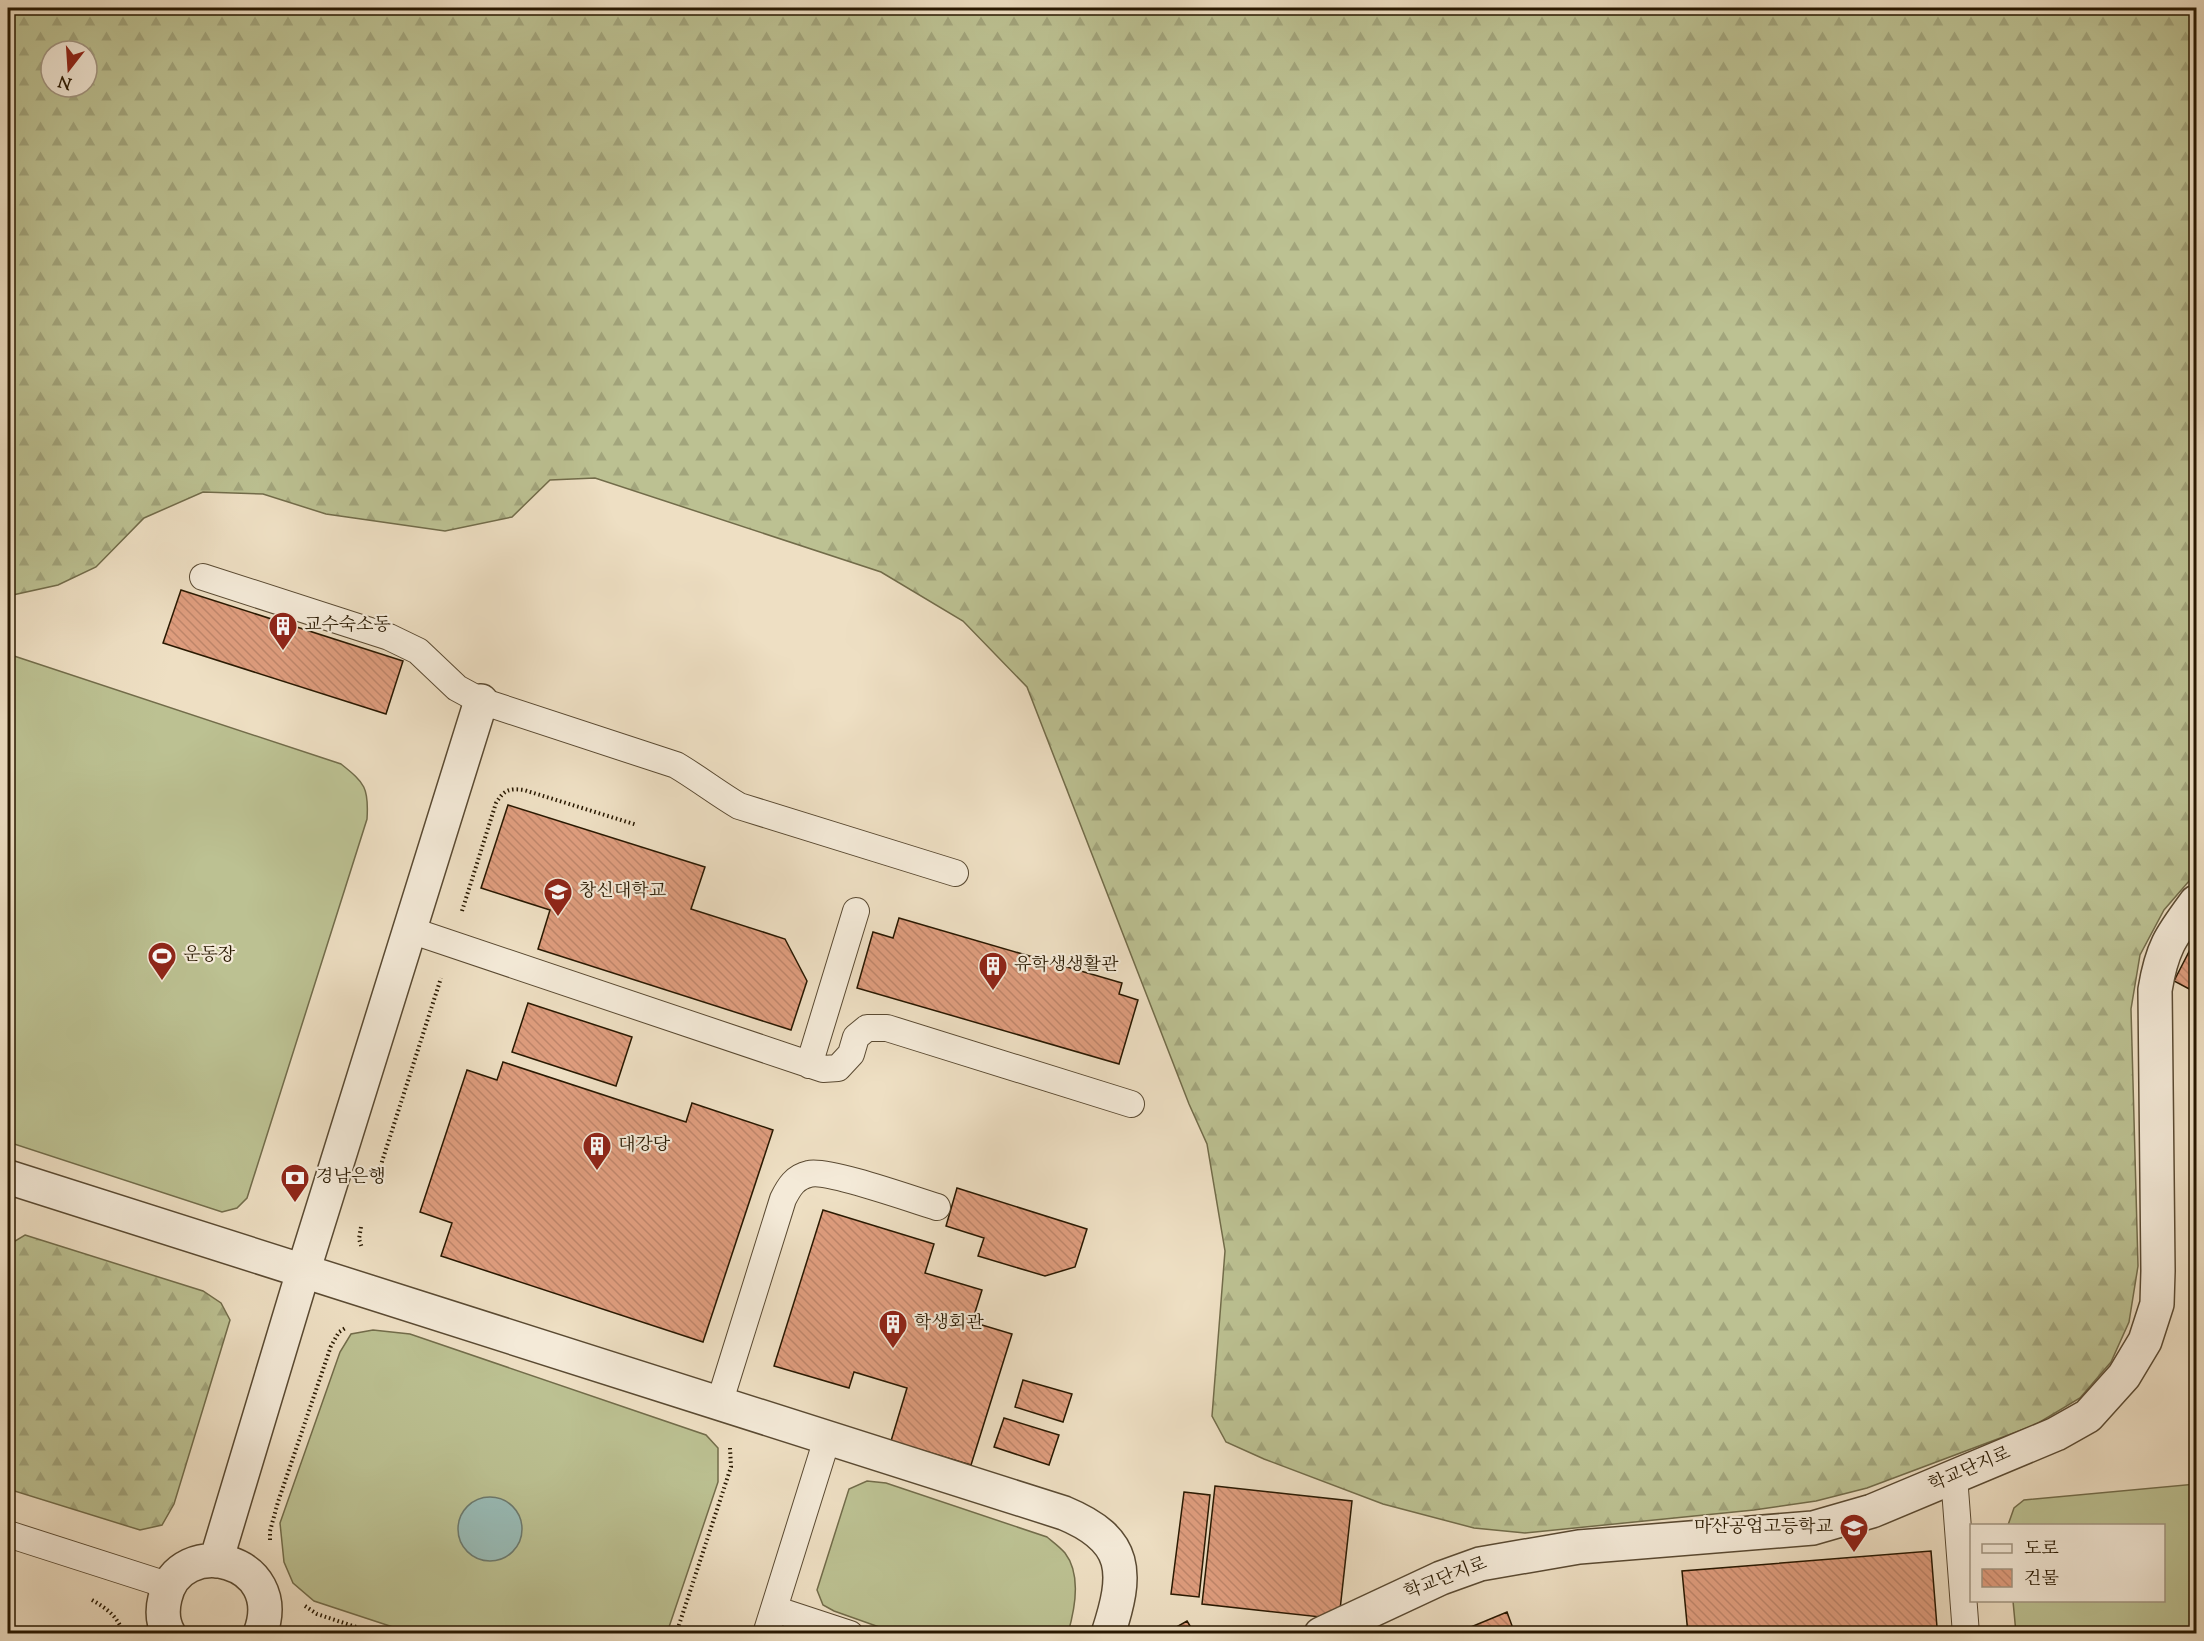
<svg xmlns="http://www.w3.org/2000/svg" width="2204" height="1641" font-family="'Sorts Mill Goudy','Noto Serif KR',serif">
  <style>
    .grass { fill: #bcc192; stroke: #726c4a; stroke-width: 1.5 }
    .forest { fill: url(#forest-firs); stroke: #726c4a; stroke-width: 1.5; fill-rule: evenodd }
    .water { fill: #99bcb7; stroke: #6c7a6e; stroke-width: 1.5 }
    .building { fill: url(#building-back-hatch); stroke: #281801; stroke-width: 1.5 }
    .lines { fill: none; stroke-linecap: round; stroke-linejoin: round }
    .service-casing { stroke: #5a4a32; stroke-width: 28 }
    .minor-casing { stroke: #5a4a32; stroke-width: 36 }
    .path { stroke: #281801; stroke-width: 4; stroke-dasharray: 1.5 3; stroke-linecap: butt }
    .service { stroke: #f4ead8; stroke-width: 26 }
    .minor { stroke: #f4ead8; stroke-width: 33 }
    .labels { text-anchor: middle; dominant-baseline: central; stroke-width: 4.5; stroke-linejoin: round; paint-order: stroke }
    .poi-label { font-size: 18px; fill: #281801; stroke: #f4ead8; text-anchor: start }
    .street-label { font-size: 18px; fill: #281801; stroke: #f4ead8 }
  </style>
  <defs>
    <pattern id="forest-firs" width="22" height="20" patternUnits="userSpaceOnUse" patternTransform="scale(1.5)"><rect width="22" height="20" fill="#bcc192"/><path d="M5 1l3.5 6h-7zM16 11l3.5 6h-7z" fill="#a2a57c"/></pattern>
    <pattern id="building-back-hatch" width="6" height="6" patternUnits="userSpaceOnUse" patternTransform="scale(1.5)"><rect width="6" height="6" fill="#df9d7e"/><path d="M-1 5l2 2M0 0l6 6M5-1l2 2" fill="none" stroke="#bf866b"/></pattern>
  </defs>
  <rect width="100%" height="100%" fill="#eedfc3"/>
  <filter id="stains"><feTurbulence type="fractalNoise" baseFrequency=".00333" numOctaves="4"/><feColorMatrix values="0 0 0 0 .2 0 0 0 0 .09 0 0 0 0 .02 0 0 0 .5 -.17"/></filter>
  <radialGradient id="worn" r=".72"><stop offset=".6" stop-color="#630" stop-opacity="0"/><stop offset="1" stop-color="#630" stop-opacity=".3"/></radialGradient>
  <path class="grass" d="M 8,654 L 341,764 C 365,783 369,788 367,819 L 247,1198 L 237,1208 L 222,1212 L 8,1142 Z
    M 373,1330 L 410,1334 L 706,1435 L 718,1448 L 718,1482 L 667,1633 L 411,1633 L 314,1601 L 293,1583 L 284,1562 L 280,1523 L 340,1352 L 351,1334 Z
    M 867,1481 L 886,1483 L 1047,1537 C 1053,1542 1060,1547 1065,1553 C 1082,1575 1075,1609 1068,1633 L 896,1633 L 834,1611 L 823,1605 L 817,1590 L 849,1489 Z
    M 2196,1484 L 2196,1633 L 2016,1633 L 2013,1601 L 2164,1600 L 2164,1526 L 2008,1525 L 2014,1508 L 2024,1500 Z"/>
  <path class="forest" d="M 8,8 L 2196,8 L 2196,873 L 2164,910 L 2140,955 L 2131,1009 L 2138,1266 L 2129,1322 L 2111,1362 L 2080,1398 L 2035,1425 L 1867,1488 L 1816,1501 L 1754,1510 L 1525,1533 L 1474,1528 L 1383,1504 L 1264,1459 L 1226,1442 L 1212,1416 L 1225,1251 L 1207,1144 L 1189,1104 L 1027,687 L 963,621 L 881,572 L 595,478 L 550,480 L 512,517 L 445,531 L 326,514 L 263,494 L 203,492 L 144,518 L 96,567 L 58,585 L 8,596 ZM 51,51 L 87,51 L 87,87 L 51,87 Z
    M 25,1235 L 203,1291 L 221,1303 L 230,1320 L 174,1504 L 162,1525 L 140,1530 L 8,1489 L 8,1253 L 15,1241 Z"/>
  <path class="water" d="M458 1529a32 32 0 1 1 64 0a32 32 0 1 1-64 0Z"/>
  <path class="building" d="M 181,590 L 403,661 L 386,714 L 163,643 Z
    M 508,805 L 705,867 L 691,909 L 785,939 L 807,981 L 791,1030 L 538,949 L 550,910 L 481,888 Z
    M 899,918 L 1122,983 L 1119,994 L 1138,1000 L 1119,1064 L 857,988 L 873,932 L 893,938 Z
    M 2196,938 L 2196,1301 L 2190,1301 L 2195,992 L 2174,981 Z
    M 528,1003 L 632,1037 L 616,1086 L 512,1052 Z
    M 503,1062 L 686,1122 L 692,1103 L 773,1130 L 703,1342 L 441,1256 L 452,1223 L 420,1212 L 467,1070 L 497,1080 Z
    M 957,1188 L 1087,1229 L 1075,1267 L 1045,1276 L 978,1256 L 984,1238 L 946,1226 Z
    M 823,1210 L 934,1244 L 925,1273 L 982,1290 L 972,1322 L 1012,1334 L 971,1465 L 891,1441 L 907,1388 L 854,1372 L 849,1388 L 774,1366 Z
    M 1023,1380 L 1072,1394 L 1063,1422 L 1015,1407 Z
    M 1004,1418 L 1059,1435 L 1049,1465 L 994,1447 Z
    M 1215,1486 L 1352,1501 L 1339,1619 L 1202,1604 Z
    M 1184,1492 L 1210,1495 L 1199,1597 L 1171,1594 Z
    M 1931,1551 L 1937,1627 L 1857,1634 L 1688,1634 L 1682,1571 Z
    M 1507,1612 L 1515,1634 L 1454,1634 Z
    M 1187,1621 L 1195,1634 L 1164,1634 Z
    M 8,1627 L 29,1634 L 8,1634 Z"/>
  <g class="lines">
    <g class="service-casing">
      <path id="service" d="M 203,577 L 389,637 L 418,651 L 457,688 L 481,701 L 676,765 C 698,778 717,793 739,806 L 955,873
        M 410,930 L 823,1069 L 838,1068 L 851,1054 L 856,1037 L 867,1028 L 887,1028 L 1131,1104
        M 809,1065 L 856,911
        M 719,1404 L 783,1199 C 789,1187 795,1177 809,1174 C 827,1169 914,1200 937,1207
        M 1954,1476 L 1966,1634
        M 8,1534 L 170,1586
        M 774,1609 L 850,1634
        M 766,1634 L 827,1439"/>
    </g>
    <g class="minor-casing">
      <path id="minor" d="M 8,1177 L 1064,1513 C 1129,1540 1128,1573 1108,1634
        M 216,1561 L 303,1272 L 481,701
        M 169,1634 C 162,1622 162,1610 165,1598 C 179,1533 289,1558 260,1634
        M 1321,1634 L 1441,1578 L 1480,1564 L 1579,1547 L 1813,1528 L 1872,1511 L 2056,1434 L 2088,1416 L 2124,1376 L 2145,1341 L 2157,1304 L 2158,1271 L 2155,990 C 2162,947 2171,936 2196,902"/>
    </g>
    <path class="path" d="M 462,911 L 496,803 C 504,790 509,788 524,790 L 637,825
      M 379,1171 L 441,978
      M 361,1227 L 359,1239 L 362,1248
      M 270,1540 L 270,1531 L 278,1502 L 331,1346 L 339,1332 L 347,1327
      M 92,1600 C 106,1608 119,1617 123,1634
      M 305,1606 L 317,1614 L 377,1634
      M 676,1634 L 731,1467 L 730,1448"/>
    <use href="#service" class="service"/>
    <use href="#minor" class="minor"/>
  </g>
  <defs>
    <g id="building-pin" transform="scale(1.5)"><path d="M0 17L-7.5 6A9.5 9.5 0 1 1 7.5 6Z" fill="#8f2418" stroke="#f4ead8"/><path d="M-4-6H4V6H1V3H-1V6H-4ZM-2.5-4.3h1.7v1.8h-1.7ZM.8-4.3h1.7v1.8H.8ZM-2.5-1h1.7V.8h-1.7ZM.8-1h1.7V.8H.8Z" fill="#fff"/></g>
    <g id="university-pin" transform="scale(1.5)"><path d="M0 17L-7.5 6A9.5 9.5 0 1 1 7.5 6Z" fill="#8f2418" stroke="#f4ead8"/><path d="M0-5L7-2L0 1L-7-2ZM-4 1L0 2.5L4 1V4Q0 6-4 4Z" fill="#fff"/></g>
    <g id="stadium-pin" transform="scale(1.5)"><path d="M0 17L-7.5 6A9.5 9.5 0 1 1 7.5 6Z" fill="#8f2418" stroke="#f4ead8"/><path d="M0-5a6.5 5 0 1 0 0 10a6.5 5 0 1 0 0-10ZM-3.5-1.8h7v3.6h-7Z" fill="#fff"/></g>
    <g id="bank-pin" transform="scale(1.5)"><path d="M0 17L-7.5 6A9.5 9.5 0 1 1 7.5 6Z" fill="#8f2418" stroke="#f4ead8"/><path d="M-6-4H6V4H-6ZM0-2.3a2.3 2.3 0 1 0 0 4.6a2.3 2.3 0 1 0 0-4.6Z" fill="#fff"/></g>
    <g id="school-pin" transform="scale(1.5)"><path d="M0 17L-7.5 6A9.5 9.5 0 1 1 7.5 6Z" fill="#8f2418" stroke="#f4ead8"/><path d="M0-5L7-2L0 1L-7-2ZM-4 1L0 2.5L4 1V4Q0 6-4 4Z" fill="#fff"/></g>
  </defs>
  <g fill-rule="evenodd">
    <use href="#building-pin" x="283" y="626"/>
    <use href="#university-pin" x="558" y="892"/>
    <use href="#stadium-pin" x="162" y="956"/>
    <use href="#building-pin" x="993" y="966"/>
    <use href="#building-pin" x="597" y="1146"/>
    <use href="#bank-pin" x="295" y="1178"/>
    <use href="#building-pin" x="893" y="1324"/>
    <use href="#school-pin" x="1854" y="1528"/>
  </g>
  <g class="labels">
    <g class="poi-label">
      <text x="304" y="626">교수숙소동</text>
      <text x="579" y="892">창신대학교</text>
      <text x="183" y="956">운동장</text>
      <text x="1014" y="966">유학생생활관</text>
      <text x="618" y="1146">대강당</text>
      <text x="316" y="1178">경남은행</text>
      <text x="914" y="1324">학생회관</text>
      <text x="1833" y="1528" text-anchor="end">마산공업고등학교</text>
    </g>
    <g class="street-label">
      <text transform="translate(1970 1470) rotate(-23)">학교단지로</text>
      <text transform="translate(1446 1579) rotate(-21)">학교단지로</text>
    </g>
  </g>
  <rect width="2204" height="1641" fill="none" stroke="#eedfc3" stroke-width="30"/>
  <rect x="9" y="9" width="2186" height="1623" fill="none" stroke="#281801" stroke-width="3"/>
  <rect x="15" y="15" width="2174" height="1611" fill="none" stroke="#281801" stroke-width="1.5"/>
  <rect x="1970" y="1524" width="195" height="78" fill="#f4ead8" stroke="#a29682" stroke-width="1.5"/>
  <rect x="1982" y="1544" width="30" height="9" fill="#f4ead8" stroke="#a29682" stroke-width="1.5"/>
  <text x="2024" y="1554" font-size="18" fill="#281801">도로</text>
  <rect x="1982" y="1569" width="30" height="18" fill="url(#building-back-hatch)" stroke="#a29682" stroke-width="1.5"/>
  <text x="2024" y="1584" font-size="18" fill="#281801">건물</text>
  <g transform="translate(69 69) rotate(197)"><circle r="28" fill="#f4ead8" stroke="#a29682" stroke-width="1.5"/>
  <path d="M0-4.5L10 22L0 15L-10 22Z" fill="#8f2418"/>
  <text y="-9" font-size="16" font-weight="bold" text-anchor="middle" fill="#281801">N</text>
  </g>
  <rect width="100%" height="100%" filter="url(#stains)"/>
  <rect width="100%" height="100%" fill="url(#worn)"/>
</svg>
